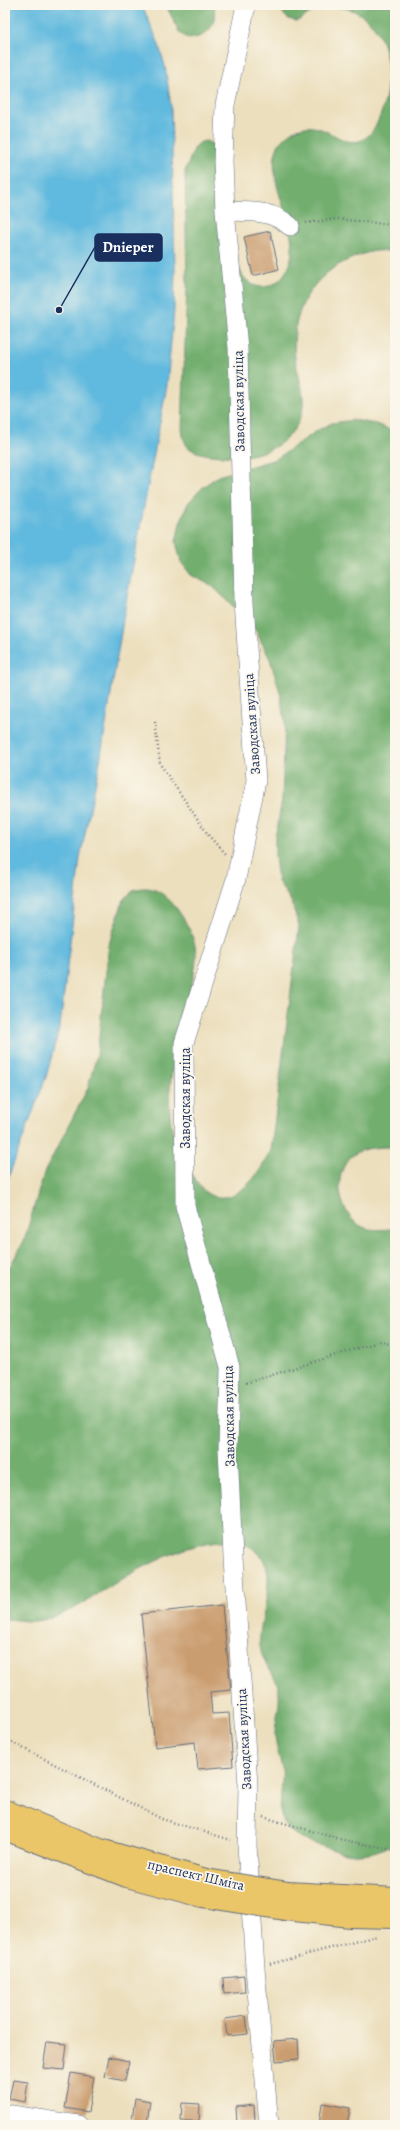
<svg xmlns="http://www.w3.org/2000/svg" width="400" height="2130" font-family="Alegreya,serif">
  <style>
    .forest { fill: #72ae6e; stroke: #466e66 }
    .water { fill: #61b9de; stroke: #3e749e }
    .building { fill: #ca9d70 }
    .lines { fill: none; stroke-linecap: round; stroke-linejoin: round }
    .minor-casing { stroke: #646d7f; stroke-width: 20 }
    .major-casing { stroke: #646d7f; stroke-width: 24 }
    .path { stroke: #646d7f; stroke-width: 2.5; stroke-dasharray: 1 3; stroke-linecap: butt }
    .minor { stroke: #fff; stroke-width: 19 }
    .major { stroke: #eac669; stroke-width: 22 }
    .major-bridge-casing { stroke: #646d7f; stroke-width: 24; stroke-linecap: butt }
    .major-bridge { stroke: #eac669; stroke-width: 22 }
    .labels { text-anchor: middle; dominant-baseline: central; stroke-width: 3.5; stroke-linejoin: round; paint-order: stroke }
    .street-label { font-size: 14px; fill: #1b2f5e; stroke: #fbf7ec }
    .leader { fill: none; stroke: #1b2f5e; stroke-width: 1.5 }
    .callout-dot { fill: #1b2f5e; stroke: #fbf7ec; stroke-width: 1.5 }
    .callout { fill: #1b2f5e; stroke: #1b2f5e; stroke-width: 1.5 }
    .callout-label { font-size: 15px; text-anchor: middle; font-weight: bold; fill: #fff }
  </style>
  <rect width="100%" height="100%" fill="#fbf7ec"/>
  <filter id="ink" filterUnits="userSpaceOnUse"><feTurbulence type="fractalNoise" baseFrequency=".025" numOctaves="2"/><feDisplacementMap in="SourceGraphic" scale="8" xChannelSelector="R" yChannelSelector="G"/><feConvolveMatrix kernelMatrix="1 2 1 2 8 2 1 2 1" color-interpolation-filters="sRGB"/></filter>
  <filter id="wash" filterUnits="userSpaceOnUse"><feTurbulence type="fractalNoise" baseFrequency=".012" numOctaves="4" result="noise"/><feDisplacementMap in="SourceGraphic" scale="16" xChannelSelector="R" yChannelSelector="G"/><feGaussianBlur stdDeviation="0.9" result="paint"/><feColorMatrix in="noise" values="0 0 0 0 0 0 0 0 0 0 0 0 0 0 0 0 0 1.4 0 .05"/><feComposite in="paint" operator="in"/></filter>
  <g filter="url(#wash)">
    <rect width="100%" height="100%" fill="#ecdfbd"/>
    <path class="forest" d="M 166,5 L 214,5 C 217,25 209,37 188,39 L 179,32 Z
      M 280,5 L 395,5 L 395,253 C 379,247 361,254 346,261 C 308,279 290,317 295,358 C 299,382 311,405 295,428 C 277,456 241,459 211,455 C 203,454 194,452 188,447 C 184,442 183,436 182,430 L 187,285 L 185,171 L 195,147 L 201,142 L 206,141 L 220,148 L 237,264 C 251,303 289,288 292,252 C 294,218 264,177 278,146 C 280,141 286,136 290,133 C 325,109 345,163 372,132 C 400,89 395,0 323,7 C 313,9 306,17 297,21 C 286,20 283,15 280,5 Z
      M 354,420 L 376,424 L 395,432 L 395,1147 C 383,1147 366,1147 356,1153 C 331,1168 337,1211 359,1225 C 369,1232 383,1229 395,1229 L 395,1841 C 378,1855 355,1857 334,1850 C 318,1845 293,1839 284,1823 C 276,1810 284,1785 282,1769 C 280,1757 275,1746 275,1733 C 276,1719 280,1705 279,1692 C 277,1673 262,1666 260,1646 C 257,1614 288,1563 245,1544 C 210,1529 139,1568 109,1587 C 97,1594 84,1604 71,1610 C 61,1614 46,1620 36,1621 C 26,1622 15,1619 5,1619 L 5,1275 L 24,1241 L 44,1173 L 88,1088 L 97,1054 L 109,944 L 123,901 L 133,890 C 137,889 141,888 145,888 C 168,887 191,926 195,946 C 199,963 191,983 188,1000 C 176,1050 159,1101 178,1151 C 182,1164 193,1176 201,1187 C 209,1199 226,1200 238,1192 C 255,1181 262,1167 271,1150 L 299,926 L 291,901 L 278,881 L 275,857 L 275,838 L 282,801 L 285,722 L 280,692 L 270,659 L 256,631 L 228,601 L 212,586 L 191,575 L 181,562 L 176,542 L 180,523 L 188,503 L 203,487 L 218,476 L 276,459 L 318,430 L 332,423 Z"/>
    <path class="water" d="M 5,5 L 142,5 L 158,42 L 165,66 L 171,106 L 175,269 L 174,310 L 167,385 L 126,602 L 100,761 L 80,858 L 60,1026 L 46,1077 L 5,1186 Z"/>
    <g id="blocks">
      <path class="building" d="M 270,231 L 279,269 L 253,276 L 244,237 Z
        M 222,1605 L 231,1690 L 210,1692 L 212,1714 L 229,1713 L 233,1766 L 198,1769 L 195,1742 L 155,1747 L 141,1614 Z
        M 244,1976 L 245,1992 L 224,1994 L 223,1978 Z
        M 246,2016 L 248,2034 L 227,2036 L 225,2019 Z
        M 298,2039 L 299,2059 L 276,2061 L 274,2041 Z
        M 47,2042 L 67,2044 L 64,2070 L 43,2068 Z
        M 109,2057 L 129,2061 L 125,2081 L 105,2077 Z
        M 71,2073 L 94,2077 L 88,2112 L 65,2108 Z
        M 13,2080 L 28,2082 L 25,2102 L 9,2099 Z
        M 135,2098 L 150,2101 L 147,2123 L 132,2120 Z
        M 182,2103 L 200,2104 L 199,2121 L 181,2121 Z
        M 322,2103 L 350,2108 L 347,2125 L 319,2125 Z
        M 254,2105 L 255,2121 L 237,2123 L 236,2107 Z"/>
    </g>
  </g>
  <g filter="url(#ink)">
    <use href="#blocks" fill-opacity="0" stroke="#646d7f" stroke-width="1"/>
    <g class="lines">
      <g class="minor-casing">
        <path id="minor" d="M 246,5 L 225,105 L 223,162 L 225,211 L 238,348 L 244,602 L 256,781 L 236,879 L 184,1043 L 185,1206 L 230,1367 L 228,1449 L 233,1557 L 248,1785 L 247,1845 L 255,1968 L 269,2125
          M 225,211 C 248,212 271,209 290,226
          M 5,2114 L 78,2125"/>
      </g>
      <g class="major-casing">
        <path id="major" d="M 5,1811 L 100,1850 L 206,1880
          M 5,1829 L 127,1876 L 203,1896
          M 288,1893 L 395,1899
          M 285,1909 L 350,1916 L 395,1917"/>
      </g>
      <path class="path" d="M 306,223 L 337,219 L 395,225
        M 155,722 L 160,764 L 209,836 L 225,854
        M 246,1383 L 381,1341 L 395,1346
        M 5,1739 L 162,1819 L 231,1840
        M 263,1817 L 343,1840 L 394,1850 L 395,1856
        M 270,1964 L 377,1936"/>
      <use href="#minor" class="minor"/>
      <use href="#major" class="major"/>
      <g class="major-bridge-casing">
        <path id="major-bridge" d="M 206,1880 L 288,1893
          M 203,1896 L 285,1909"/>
      </g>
      <use href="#major-bridge" class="major-bridge"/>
    </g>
  </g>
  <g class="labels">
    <g class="street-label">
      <text transform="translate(239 401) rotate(-91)">Заводская вуліца</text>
      <text transform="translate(252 724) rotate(-94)">Заводская вуліца</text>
      <text transform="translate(185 1098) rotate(-90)">Заводская вуліца</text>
      <text transform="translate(229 1416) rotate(-91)">Заводская вуліца</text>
      <text transform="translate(244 1739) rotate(-93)">Заводская вуліца</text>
      <text transform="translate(196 1875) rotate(13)">праспект Шміта</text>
    </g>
  </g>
  <path class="leader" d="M59 310L95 247"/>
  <circle class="callout-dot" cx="59" cy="310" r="4"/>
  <rect class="callout" x="95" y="234" width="67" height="27" rx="4"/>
  <g class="callout-label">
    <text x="128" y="252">Dnieper</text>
  </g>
  <rect width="400" height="2130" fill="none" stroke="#fbf7ec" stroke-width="20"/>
</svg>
